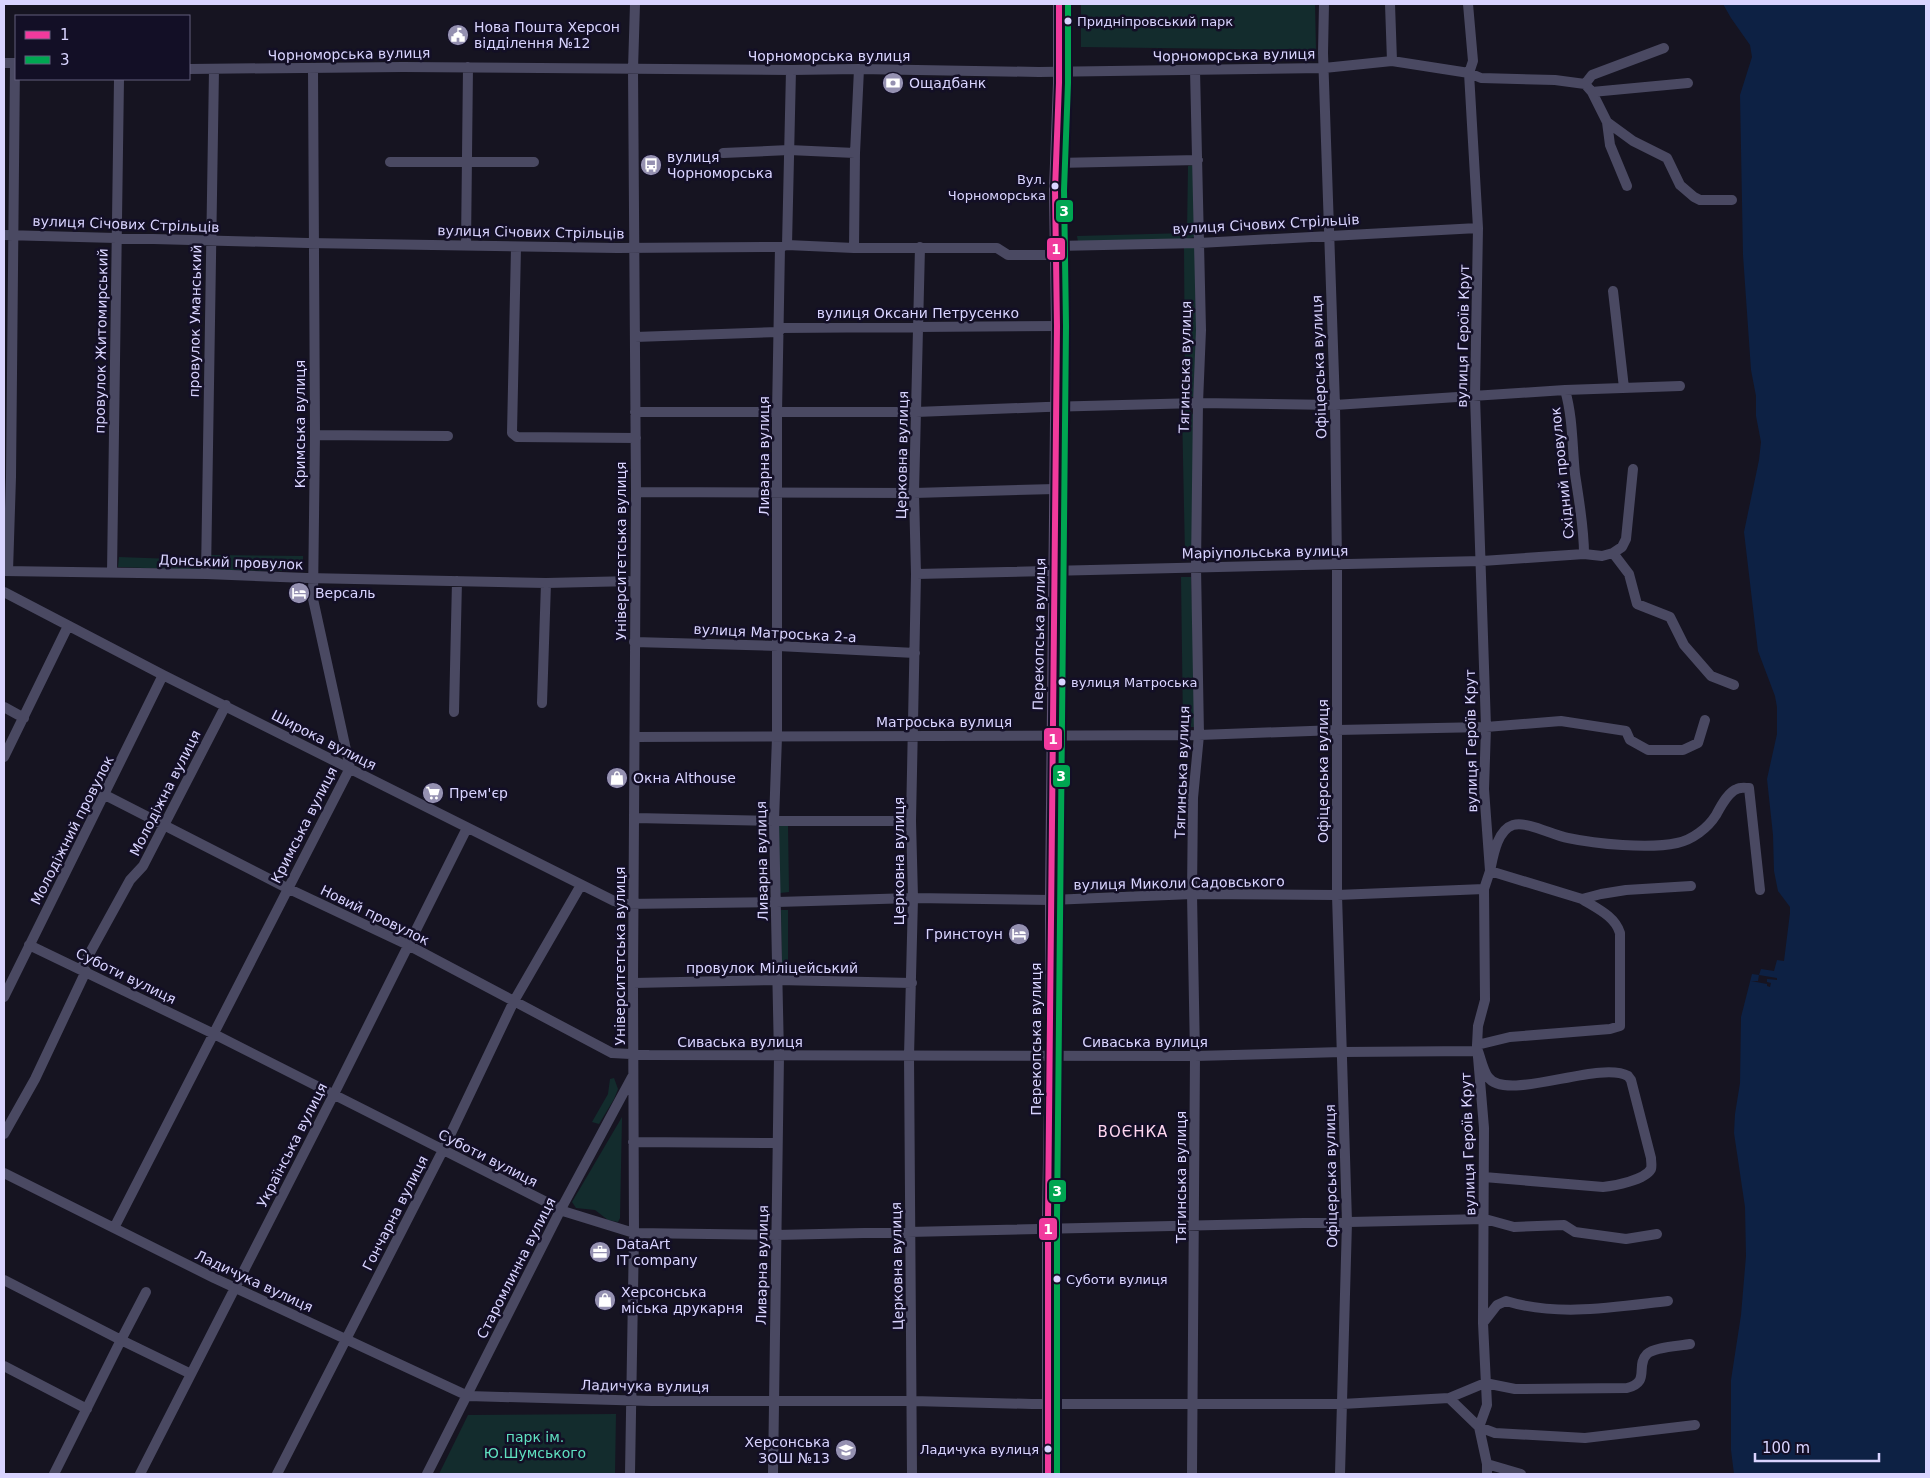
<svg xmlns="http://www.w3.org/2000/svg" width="1930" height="1478" font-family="'DejaVu Sans',sans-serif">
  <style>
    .green { fill: #132c2d }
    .water { fill: #0d2144 }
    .pier { fill: #161421 }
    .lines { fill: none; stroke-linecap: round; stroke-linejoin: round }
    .minor { stroke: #4a4962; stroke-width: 10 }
    .major { stroke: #5e5373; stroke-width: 12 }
    .bus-1-casing { stroke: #130f26; stroke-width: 10 }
    .bus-2-casing { stroke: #130f26; stroke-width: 10 }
    .bus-1 { stroke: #f13a9d; stroke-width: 6 }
    .bus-2 { stroke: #00a651; stroke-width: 6 }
    .bus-dot { fill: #d9d4ff; stroke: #130f26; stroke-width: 2 }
    .labels { text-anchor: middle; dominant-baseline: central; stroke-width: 5; stroke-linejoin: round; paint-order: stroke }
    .bus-label { font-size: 13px; fill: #d9d4ff; stroke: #130f26; text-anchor: start }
    .poi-label { font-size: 14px; fill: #d9d4ff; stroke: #130f26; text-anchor: start }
    .street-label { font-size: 14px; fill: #d9d4ff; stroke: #130f26 }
    .park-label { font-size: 14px; fill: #5fe0c0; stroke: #130f26 }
    .neighbourhood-label { font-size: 15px; letter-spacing: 1px; fill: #ffd6f0; stroke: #130f26 }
    .line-badge { stroke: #130f26; stroke-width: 2 }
    .badge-label { font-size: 14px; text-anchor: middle; font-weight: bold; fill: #fff }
  </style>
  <rect width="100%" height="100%" fill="#161421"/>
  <path class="green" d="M 1081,4 L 1315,4 L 1316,50 L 1081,47 Z
    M 1195,165 L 1196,232 L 1194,237 L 1188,239 L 1078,242 L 1077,236 L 1187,233 L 1188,166 Z
    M 1184,248 L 1195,248 L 1198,331 L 1195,397 L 1185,397 Z
    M 1182,409 L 1189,409 L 1194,416 L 1193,550 L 1188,560 L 1182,560 L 1185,555 Z
    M 211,555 L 303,556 L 303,567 L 292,567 L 292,571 L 211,570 Z
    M 119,557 L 201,560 L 201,570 L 118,567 Z
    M 1181,577 L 1191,577 L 1196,727 L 1183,727 Z
    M 778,826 L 788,826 L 789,892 L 780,893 Z
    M 781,910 L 788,910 L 788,975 L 782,976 Z
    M 614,1078 L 618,1089 L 614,1099 L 599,1124 L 592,1122 L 608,1094 L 610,1079 Z
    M 622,1117 L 620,1218 L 618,1222 L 608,1220 L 595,1210 L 576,1208 L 572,1202 Z
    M 616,1414 L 615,1474 L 439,1474 L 468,1415 Z"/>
  <path class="water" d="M 1723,4 L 1926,4 L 1926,1474 L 1734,1474 L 1731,1450 L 1731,1380 L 1741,1315 L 1746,1256 L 1745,1207 L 1734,1133 L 1735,1114 L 1740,1083 L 1741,1017 L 1752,974 L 1759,975 L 1761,969 L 1774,971 L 1777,960 L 1784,961 L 1790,913 L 1790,907 L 1778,891 L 1774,871 L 1773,835 L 1767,779 L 1777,734 L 1777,707 L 1775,696 L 1758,651 L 1744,532 L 1759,460 L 1761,442 L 1756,416 L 1756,396 L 1751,370 L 1743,255 L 1740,95 L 1752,57 L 1750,45 L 1731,18 Z"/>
  <path class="pier" d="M 1759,975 L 1777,978 L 1777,980 L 1767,979 L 1767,982 L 1771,983 L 1770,987 L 1767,986 L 1767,984 L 1751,981 L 1758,981 Z"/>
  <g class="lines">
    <path class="minor" d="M 1324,4 L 1323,53 L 1335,405 L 1337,565 L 1337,895 L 1347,1222 L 1340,1474
      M 1390,4 L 1392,61
      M 1468,4 L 1473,61 L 1469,73 L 1478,228 L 1475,396 L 1486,727 L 1484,789 L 1490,871 L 1484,889 L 1485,1000 L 1478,1026 L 1477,1045 L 1484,1128 L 1483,1323 L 1487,1405 L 1479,1427 L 1487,1464 L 1487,1474
      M 4,63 L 16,63
      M 189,69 L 403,67 L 791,70 L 859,69 L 1039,72 L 1324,68 L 1392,61 L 1469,73 L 1481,78 L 1555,80 L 1585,84 L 1592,75 L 1664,48
      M 1585,84 L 1592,92 L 1607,122 L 1633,141 L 1667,158 L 1680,185 L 1694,197 L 1700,200 L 1732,200
      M 1592,92 L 1688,83
      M 1607,122 L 1610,145 L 1627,186
      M 723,153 L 789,150 L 855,153
      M 390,162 L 534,162
      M 1056,163 L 1198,160
      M 4,235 L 308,243 L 617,248 L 780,247 L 787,245 L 854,248 L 997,248 L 1008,255 L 1056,255
      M 466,245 L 468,67
      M 787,245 L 791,70
      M 1056,246 L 1199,243 L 1478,228
      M 516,247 L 512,433 L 517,437 L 636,438
      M 854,248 L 855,153 L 859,69
      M 1613,291 L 1624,388
      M 780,328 L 1057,326
      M 635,337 L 779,332
      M 1565,390 C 1573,418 1572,445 1575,474 C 1579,501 1584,527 1584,554
      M 635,412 L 916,412 L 1046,407 L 1198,403 L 1335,405 L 1565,390 L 1680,386
      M 315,435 L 448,436
      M 636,492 L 914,493 L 1055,489
      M 1613,553 L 1622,547 L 1626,539 L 1633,469
      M 4,571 L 206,574 L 307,578 L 546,583 L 634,581
      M 8,571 L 11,477 L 15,63
      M 112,573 L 119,79
      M 206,574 L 214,69
      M 916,574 L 1482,561 L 1584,554 L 1602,556 L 1613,553 L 1629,574 L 1637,604 L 1670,617 L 1684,645 L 1711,676 L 1734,685
      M 4,592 L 163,675 L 614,901 L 624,904 L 777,902 L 913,898 L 1051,900 L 1192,894 L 1337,895 L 1484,889
      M 634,642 L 778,646 L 915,653
      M 542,703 L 546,583
      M 4,707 L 24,718
      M 454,712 L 457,581
      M 635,737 L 1199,735 L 1337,730 L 1486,727 L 1561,721 L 1626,731 L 1630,740 L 1648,750 L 1683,750 L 1698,743 L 1705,720
      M 4,757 L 68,626
      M 105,795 L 287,888 L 408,945 L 612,1053 L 649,1055 L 1195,1056 L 1342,1052 L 1478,1051 C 1481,1059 1483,1070 1488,1077 C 1506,1103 1599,1060 1628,1076 L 1631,1080 L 1651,1158 C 1651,1162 1652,1165 1651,1169 C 1645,1180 1614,1186 1603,1187 L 1484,1177
      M 635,818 L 774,821 L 911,821
      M 1691,886 L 1626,890 L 1601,894 L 1582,899 L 1490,871 C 1493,857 1497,830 1513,825 C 1528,821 1552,835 1568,838 C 1596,844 1649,849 1677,843 C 1692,840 1708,828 1716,815 C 1721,806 1728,792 1737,789 C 1740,787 1746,788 1749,788 L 1760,890
      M 29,945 L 214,1034 L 566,1212 L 634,1233 L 776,1235 L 1485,1219 L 1514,1227 L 1564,1225 L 1575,1232 L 1626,1239 L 1657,1234
      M 81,969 L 130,880 L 143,866 L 226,705
      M 633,983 L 778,980 L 912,983
      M 4,997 L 163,675
      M 1477,1045 L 1510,1037 L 1610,1029 L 1620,1026 L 1620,933 C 1615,916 1596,908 1582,899
      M 4,1134 L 35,1079 L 86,971
      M 633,1142 L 777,1143
      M 4,1173 L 214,1278 L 468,1396 L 651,1401 L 913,1401 L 1032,1404 L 1342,1404 L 1449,1398 L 1485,1383 L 1515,1389 L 1627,1388 C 1651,1382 1635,1366 1647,1354 C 1654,1347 1680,1346 1690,1344
      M 114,1228 L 350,768 L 313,599 L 315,435 L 313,69
      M 4,1280 L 121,1340 L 54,1474
      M 146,1292 L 121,1340 L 191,1374
      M 1483,1323 L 1497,1305 L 1506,1301 C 1558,1317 1615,1307 1668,1301
      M 4,1366 L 87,1409
      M 1449,1398 L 1479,1427 L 1495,1433 L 1585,1438 L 1695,1425
      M 1487,1464 L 1521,1474
      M 140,1474 L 334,1094 L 467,828
      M 277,1474 L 443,1150 L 514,1001 L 581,885
      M 427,1474 L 561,1209 L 632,1077
      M 630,1474 L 634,1233 L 633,983 L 636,492 L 633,69 L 635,4
      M 773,1474 L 779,1056 L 774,821 L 777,737 L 777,413 L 780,247
      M 912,1474 L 909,1056 L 913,898 L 911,821 L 916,574 L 914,493 L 920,247
      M 1192,1474 L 1195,1056 L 1192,894 L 1193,798 L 1199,735 L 1196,567 L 1198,403 L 1201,330 L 1195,70"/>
    <path class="major" d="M 1048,1474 L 1048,1217 L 1051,1049 L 1051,900 L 1057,326 L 1055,190 L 1059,83 L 1059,4"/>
    <g class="bus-1-casing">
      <path id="bus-1" d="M 1048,1474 L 1048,1217 L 1057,326 L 1055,190 L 1059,83 L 1059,4"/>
    </g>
    <g class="bus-2-casing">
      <path id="bus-2" d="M 1057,1474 L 1057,1217 L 1066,326 L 1064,190 L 1068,83 L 1068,4"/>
    </g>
    <use href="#bus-1" class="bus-1"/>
    <use href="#bus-2" class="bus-2"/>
  </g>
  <defs>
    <g id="civic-disc" transform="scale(1.125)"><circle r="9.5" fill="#9591b1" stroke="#130f26"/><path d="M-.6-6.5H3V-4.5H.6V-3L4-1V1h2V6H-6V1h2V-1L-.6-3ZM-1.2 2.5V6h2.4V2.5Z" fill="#fff"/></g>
    <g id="bank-disc" transform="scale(1.125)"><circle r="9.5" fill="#9591b1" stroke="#130f26"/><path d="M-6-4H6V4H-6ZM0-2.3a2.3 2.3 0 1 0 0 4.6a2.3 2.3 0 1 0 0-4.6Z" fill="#fff"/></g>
    <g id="bus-disc" transform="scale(1.125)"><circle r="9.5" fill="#9591b1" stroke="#130f26"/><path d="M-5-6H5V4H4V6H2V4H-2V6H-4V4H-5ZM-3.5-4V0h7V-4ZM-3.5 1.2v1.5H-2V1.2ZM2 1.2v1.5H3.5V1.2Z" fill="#fff"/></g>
    <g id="hotel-disc" transform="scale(1.125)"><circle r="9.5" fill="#9591b1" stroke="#130f26"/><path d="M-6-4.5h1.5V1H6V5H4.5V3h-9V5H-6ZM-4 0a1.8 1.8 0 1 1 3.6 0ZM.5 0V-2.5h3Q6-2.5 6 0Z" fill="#fff"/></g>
    <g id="shop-disc" transform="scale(1.125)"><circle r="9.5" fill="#9591b1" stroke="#130f26"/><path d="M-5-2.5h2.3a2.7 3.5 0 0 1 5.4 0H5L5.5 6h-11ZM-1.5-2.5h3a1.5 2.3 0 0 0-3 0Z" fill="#fff"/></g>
    <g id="supermarket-disc" transform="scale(1.125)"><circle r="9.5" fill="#9591b1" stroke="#130f26"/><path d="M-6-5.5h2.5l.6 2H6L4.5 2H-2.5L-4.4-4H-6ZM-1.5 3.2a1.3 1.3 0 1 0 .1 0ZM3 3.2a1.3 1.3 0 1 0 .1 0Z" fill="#fff"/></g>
    <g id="office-disc" transform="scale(1.125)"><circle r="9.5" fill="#9591b1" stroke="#130f26"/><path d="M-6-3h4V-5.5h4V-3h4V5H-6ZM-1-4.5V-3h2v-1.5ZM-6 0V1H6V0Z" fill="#fff"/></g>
    <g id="school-disc" transform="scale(1.125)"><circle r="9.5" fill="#9591b1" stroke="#130f26"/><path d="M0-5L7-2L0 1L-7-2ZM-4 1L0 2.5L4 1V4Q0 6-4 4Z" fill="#fff"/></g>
  </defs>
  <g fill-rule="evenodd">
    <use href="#civic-disc" x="458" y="35"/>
    <use href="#bank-disc" x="893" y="83"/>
    <use href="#bus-disc" x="651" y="165"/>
    <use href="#hotel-disc" x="299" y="593"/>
    <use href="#shop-disc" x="617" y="778"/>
    <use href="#supermarket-disc" x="433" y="793"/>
    <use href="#hotel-disc" x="1019" y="934"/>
    <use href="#office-disc" x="600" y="1252"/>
    <use href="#shop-disc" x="605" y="1300"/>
    <use href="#school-disc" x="846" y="1450"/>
  </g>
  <g class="bus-dot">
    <circle cx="1068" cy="21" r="4.5"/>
    <circle cx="1055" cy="186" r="4.5"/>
    <circle cx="1062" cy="682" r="4.5"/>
    <circle cx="1057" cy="1279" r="4.5"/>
    <circle cx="1048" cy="1449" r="4.5"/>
  </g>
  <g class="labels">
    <g class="bus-label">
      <text x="1077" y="21">Придніпровський парк</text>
      <text x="1046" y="179" text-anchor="end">Вул.<tspan x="1046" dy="16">Чорноморська</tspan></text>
      <text x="1071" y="682">вулиця Матроська</text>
      <text x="1066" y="1279">Суботи вулиця</text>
      <text x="1039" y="1449" text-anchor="end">Ладичука вулиця</text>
    </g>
    <g class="poi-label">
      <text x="474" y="27">Нова Пошта Херсон<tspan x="474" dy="16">відділення №12</tspan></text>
      <text x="909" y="83">Ощадбанк</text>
      <text x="667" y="157">вулиця<tspan x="667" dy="16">Чорноморська</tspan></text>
      <text x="315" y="593">Версаль</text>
      <text x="633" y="778">Окна Althouse</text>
      <text x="449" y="793">Прем'єр</text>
      <text x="1003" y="934" text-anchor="end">Гринстоун</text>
      <text x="616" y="1244">DataArt<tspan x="616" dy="16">IT company</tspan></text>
      <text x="621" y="1292">Херсонська<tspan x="621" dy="16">міська друкарня</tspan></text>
      <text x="830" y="1442" text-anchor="end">Херсонська<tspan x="830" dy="16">ЗОШ №13</tspan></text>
    </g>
    <g class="street-label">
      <text transform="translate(349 54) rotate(-1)">Чорноморська вулиця</text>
      <text transform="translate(1234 55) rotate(-1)">Чорноморська вулиця</text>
      <text x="829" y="56">Чорноморська вулиця</text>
      <text transform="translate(126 224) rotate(2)">вулиця Січових Стрільців</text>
      <text transform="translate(1266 224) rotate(-3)">вулиця Січових Стрільців</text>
      <text transform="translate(531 232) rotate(1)">вулиця Січових Стрільців</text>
      <text x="918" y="313">вулиця Оксани Петрусенко</text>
      <text transform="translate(195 321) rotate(-89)">провулок Уманський</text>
      <text transform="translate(1463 336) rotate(-89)">вулиця Героїв Крут</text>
      <text transform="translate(101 341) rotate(-89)">провулок Житомирський</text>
      <text transform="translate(1185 367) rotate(-89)">Тягинська вулиця</text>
      <text transform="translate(1319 367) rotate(-92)">Офіцерська вулиця</text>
      <text transform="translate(300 424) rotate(-90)">Кримська вулиця</text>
      <text transform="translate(902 455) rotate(-89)">Церковна вулиця</text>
      <text transform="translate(764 456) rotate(-90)">Ливарна вулиця</text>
      <text transform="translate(1562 473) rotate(-96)">Східний провулок</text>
      <text transform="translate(621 551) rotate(-90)">Університетська вулиця</text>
      <text transform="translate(1265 552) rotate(-1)">Маріупольська вулиця</text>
      <text transform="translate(231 562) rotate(2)">Донський провулок</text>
      <text transform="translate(775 633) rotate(3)">вулиця Матроська 2-а</text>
      <text transform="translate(1039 634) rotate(-89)">Перекопська вулиця</text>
      <text x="944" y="722">Матроська вулиця</text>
      <text transform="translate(324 740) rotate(27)">Широка вулиця</text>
      <text transform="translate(1471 741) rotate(-91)">вулиця Героїв Крут</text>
      <text transform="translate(1323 771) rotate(-90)">Офіцерська вулиця</text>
      <text transform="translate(1182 772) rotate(-88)">Тягинська вулиця</text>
      <text transform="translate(165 793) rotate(-63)">Молодіжна вулиця</text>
      <text transform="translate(304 825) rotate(-63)">Кримська вулиця</text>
      <text transform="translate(72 830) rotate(-63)">Молодіжний провулок</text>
      <text transform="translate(762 861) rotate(-91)">Ливарна вулиця</text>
      <text transform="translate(899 861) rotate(-90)">Церковна вулиця</text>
      <text transform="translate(1179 883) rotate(-1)">вулиця Миколи Садовського</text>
      <text transform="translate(375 915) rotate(26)">Новий провулок</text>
      <text transform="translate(620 956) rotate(-90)">Університетська вулиця</text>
      <text x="772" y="968">провулок Міліцейський</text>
      <text transform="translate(126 976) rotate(26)">Суботи вулиця</text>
      <text transform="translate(1036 1039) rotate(-90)">Перекопська вулиця</text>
      <text x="740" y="1042">Сиваська вулиця</text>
      <text x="1145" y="1042">Сиваська вулиця</text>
      <text transform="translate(1468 1144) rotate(-92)">вулиця Героїв Крут</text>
      <text transform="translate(292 1145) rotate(-63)">Українська вулиця</text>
      <text transform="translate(488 1158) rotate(27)">Суботи вулиця</text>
      <text transform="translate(1331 1176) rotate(-91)">Офіцерська вулиця</text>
      <text transform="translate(1181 1177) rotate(-90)">Тягинська вулиця</text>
      <text transform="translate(395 1213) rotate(-63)">Гончарна вулиця</text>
      <text transform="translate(762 1265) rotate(-89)">Ливарна вулиця</text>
      <text transform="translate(897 1266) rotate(-91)">Церковна вулиця</text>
      <text transform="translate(516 1268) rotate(-63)">Старомлинна вулиця</text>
      <text transform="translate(254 1281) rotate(25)">Ладичука вулиця</text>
      <text transform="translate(645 1386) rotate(1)">Ладичука вулиця</text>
    </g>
    <g class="park-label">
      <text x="535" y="1437">парк ім.<tspan x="535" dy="16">Ю.Шумського</tspan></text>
    </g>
    <g class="neighbourhood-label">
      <text x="1133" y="1132">ВОЄНКА</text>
    </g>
  </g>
  <g class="line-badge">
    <rect x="1055" y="199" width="19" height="24" rx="5" fill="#00a651"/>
    <rect x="1046" y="237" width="20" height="24" rx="5" fill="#f13a9d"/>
    <rect x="1043" y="727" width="20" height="24" rx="5" fill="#f13a9d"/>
    <rect x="1052" y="764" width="19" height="24" rx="5" fill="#00a651"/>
    <rect x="1048" y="1179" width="19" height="24" rx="5" fill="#00a651"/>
    <rect x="1038" y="1217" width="20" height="24" rx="5" fill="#f13a9d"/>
  </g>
  <g class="badge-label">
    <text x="1064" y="216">3</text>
    <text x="1056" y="254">1</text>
    <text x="1053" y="744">1</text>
    <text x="1061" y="781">3</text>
    <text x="1057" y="1196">3</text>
    <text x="1048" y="1234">1</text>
  </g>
  <rect width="1930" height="1478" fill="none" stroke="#d9d4ff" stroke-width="10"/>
  <rect x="15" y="15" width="175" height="65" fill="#130f26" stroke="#625e7d"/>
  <rect x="25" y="31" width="25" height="8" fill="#f13a9d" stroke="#625e7d"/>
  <text x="60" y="40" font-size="15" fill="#d9d4ff">1</text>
  <rect x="25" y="56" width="25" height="8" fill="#00a651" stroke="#625e7d"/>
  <text x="60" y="65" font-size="15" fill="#d9d4ff">3</text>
  <path d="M1755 1453v8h124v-8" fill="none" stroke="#d9d4ff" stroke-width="2.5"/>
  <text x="1762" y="1453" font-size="15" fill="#d9d4ff" stroke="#130f26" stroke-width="4" paint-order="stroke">100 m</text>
</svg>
